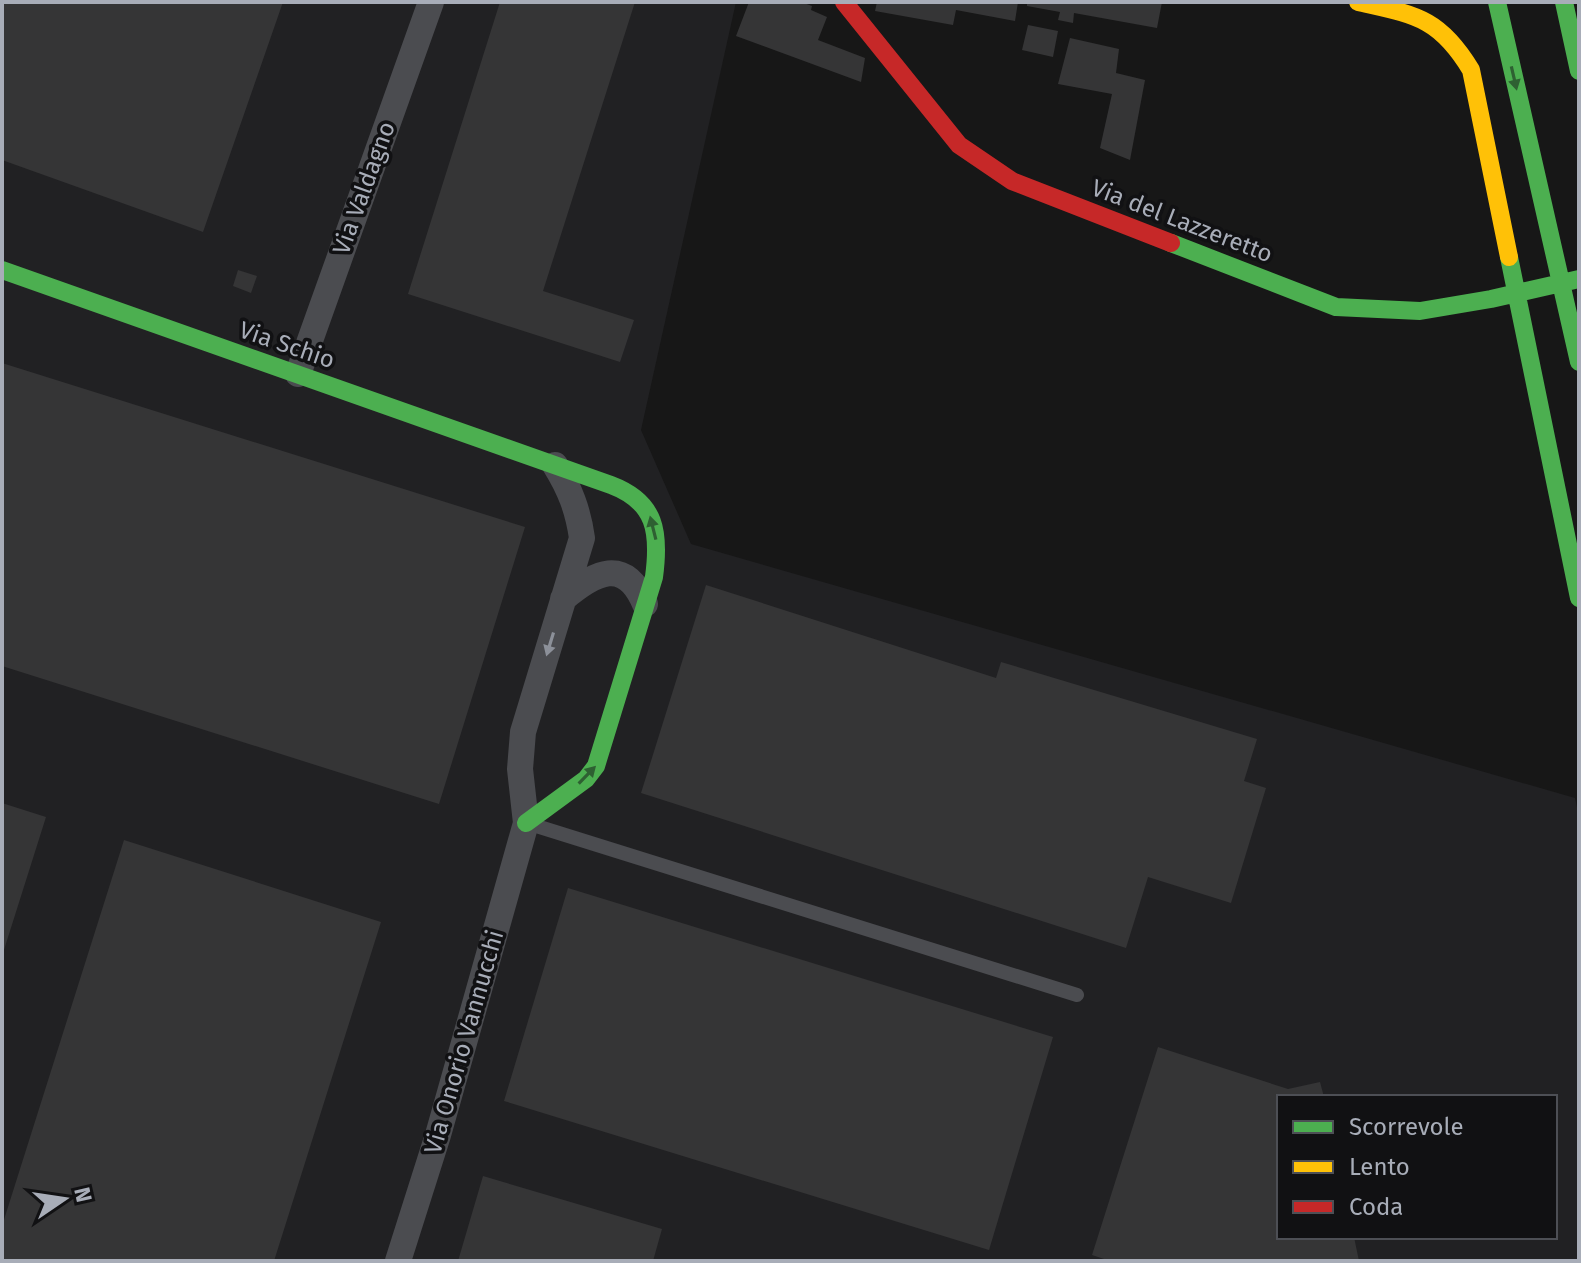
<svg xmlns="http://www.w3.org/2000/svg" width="1581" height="1263" font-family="'Fira Sans',sans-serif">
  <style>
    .built { fill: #212123; fill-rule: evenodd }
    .building { fill: #353536 }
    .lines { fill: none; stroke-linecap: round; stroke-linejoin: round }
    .lane { stroke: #4b4c50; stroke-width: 14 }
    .street { stroke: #4b4c50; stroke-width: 26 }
    .fast { stroke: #4caf50; stroke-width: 18 }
    .slow { stroke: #ffc107; stroke-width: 18 }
    .jam { stroke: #c62828; stroke-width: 18 }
    .oneway { fill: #2e6032 }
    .oneway2 { fill: #8c9099 }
    .labels { text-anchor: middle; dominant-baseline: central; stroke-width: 7; stroke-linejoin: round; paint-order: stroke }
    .street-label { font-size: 24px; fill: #a8adb8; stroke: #111113 }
  </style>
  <rect width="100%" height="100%" fill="#171717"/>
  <path class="built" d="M 2,2 L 736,2 L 641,430 L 691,544 L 1575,798 L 1579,817 L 1579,1261 L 2,1261 ZM 1279,1097 L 1555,1097 L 1555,1237 L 1279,1237 Z"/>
  <path class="building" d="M 2,2 L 283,2 L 203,232 L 2,160 Z
    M 500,2 L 635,2 L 543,291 L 634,320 L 620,362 L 408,294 Z
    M 749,2 L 801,2 L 812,6 L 811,10 L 827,17 L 818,40 L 865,58 L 861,82 L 736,36 Z
    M 877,2 L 1018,2 L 1015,21 L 956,10 L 953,25 L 875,11 Z
    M 1027,2 L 1162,2 L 1157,28 L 1074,13 L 1073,23 L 1058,20 L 1060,12 L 1027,6 Z
    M 1028,25 L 1058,31 L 1053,57 L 1022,50 Z
    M 1070,38 L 1119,49 L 1116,73 L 1145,80 L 1130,160 L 1100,148 L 1112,94 L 1058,84 Z
    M 238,270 L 257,276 L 251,293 L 233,286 Z
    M 2,363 L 525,527 L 439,804 L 2,666 Z
    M 706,585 L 996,678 L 1001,662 L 1257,739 L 1244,781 L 1266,788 L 1231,903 L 1148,877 L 1126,948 L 641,793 Z
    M 2,803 L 46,817 L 3,953 L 2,953 Z
    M 124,840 L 381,922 L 274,1261 L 2,1261 L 2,1226 Z
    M 568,888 L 1053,1037 L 989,1250 L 504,1101 Z
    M 1158,1047 L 1288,1089 L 1320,1082 L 1324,1097 L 1279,1097 L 1279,1237 L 1354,1237 L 1359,1261 L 1110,1261 L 1092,1255 Z
    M 483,1176 L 662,1229 L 653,1261 L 458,1261 Z"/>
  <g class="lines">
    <path class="lane" d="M 530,824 L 1077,995"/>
    <path class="street" d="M 298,374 L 431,2
      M 563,599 C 595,572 625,556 645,604
      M 398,1261 L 438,1135 L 526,823 L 520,769 L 523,732 L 582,538 C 578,510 570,489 555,465"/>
    <path class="fast" d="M 1497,2 L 1579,362
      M 1564,2 L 1579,71
      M 1171,243 L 1336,307 L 1420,311 L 1491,299 L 1579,279
      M 1509,257 L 1579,598
      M 2,270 L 611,485 C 656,502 660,532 654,577 L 596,766 L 586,779 L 526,823"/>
    <path class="slow" d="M 1358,2 C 1415,15 1439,17 1471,70 L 1509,257"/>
    <path class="jam" d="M 844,2 L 959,145 L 1012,181 L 1171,243"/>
  </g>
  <defs><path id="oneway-solid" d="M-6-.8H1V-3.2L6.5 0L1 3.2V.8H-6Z" transform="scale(2)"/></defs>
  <g class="oneway">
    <use href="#oneway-solid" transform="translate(1514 78) rotate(77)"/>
    <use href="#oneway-solid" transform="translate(653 528) rotate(-104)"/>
    <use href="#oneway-solid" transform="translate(587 775) rotate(-46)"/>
  </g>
  <use class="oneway2" href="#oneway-solid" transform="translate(550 644) rotate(107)"/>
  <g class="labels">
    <g class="street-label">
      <text transform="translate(364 188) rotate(-70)">Via Valdagno</text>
      <text transform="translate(1182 221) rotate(21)">Via del Lazzeretto</text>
      <text transform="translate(287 345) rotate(19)">Via Schio</text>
      <text transform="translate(464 1042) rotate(-74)">Via Onorio Vannucchi</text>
    </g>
  </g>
  <rect width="1581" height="1263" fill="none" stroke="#a8adb8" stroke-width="8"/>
  <rect x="1277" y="1095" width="280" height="144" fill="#111113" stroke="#4d4f55" stroke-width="2"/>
  <rect x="1293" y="1121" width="40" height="12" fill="#4caf50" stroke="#4d4f55" stroke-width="2"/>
  <text x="1349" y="1135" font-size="24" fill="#a8adb8">Scorrevole</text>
  <rect x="1293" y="1161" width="40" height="12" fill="#ffc107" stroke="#4d4f55" stroke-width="2"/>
  <text x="1349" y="1175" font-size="24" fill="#a8adb8">Lento</text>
  <rect x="1293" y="1201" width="40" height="12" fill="#c62828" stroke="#4d4f55" stroke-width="2"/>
  <text x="1349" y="1215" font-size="24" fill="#a8adb8">Coda</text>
  <g transform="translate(64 1199) rotate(77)" stroke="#111113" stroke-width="6" paint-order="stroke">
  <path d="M0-6L14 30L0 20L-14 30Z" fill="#a8adb8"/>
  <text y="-12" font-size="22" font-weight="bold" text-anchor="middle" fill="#a8adb8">N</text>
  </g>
</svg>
